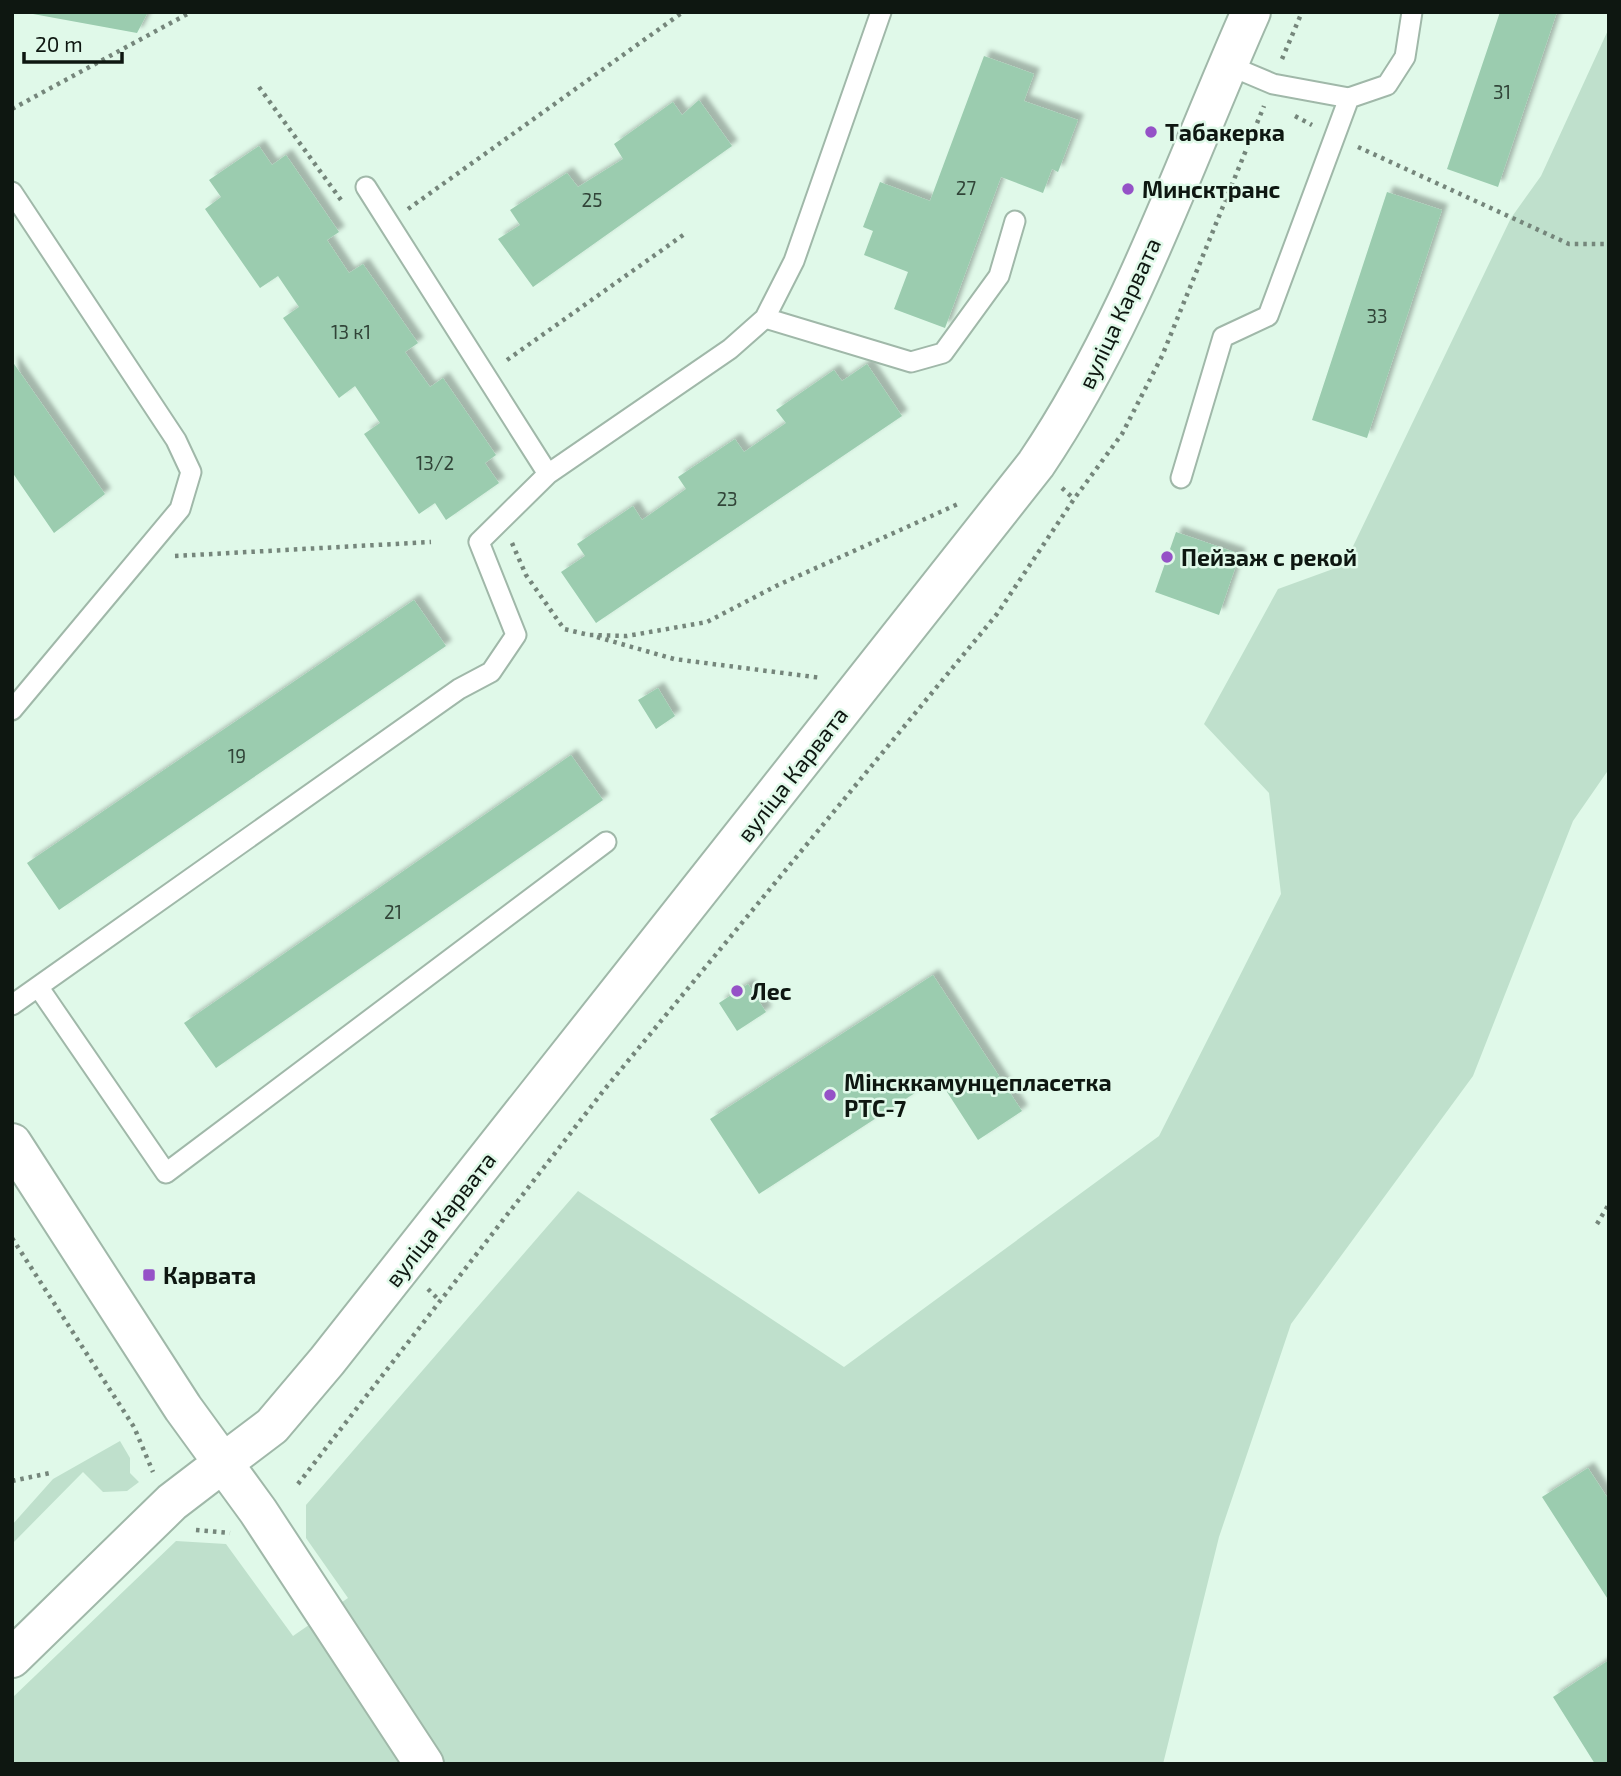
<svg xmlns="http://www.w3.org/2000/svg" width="1621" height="1776" font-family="'Exo 2',sans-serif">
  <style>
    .green { fill: #bfe0cc }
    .building { fill: #9bccaf; filter: url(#shadow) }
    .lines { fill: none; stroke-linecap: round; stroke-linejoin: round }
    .lane-casing { stroke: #a0b8a9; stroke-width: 23 }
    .street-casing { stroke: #a0b8a9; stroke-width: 42 }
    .secondary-casing { stroke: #a0b8a9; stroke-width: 42 }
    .path { stroke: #75867b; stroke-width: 4.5; stroke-dasharray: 3.5 5; stroke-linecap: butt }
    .lane { stroke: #fff; stroke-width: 19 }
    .street { stroke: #fff; stroke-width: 38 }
    .secondary { stroke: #fff; stroke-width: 38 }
    .poi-dot { fill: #9552c7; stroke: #e0f9e9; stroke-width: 2.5 }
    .labels { text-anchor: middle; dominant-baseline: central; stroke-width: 5; stroke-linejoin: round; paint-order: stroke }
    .number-label { font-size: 19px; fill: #314438 }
    .poi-label { font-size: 23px; font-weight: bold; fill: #0e1711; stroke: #e0f9e9; text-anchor: start }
    .street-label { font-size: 23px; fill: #0e1711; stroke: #e0f9e9 }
  </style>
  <defs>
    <filter id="shadow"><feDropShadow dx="6" dy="-6" stdDeviation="2" flood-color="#0004"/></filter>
  </defs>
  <rect width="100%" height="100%" fill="#e0f9e9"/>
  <path class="green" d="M 1609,28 L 1609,769 L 1573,821 L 1473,1076 L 1291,1324 L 1219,1537 L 1163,1764 L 12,1764 L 12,1698 L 176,1541 L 226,1544 L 293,1636 L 348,1598 L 306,1538 L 306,1505 L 578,1191 L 844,1367 L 1159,1136 L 1281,894 L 1269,793 L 1204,724 L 1278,589 L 1344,565 L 1511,218 L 1541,176 Z
    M 120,1441 L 130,1458 L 130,1473 L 139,1482 L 127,1491 L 103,1492 L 83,1472 L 12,1544 L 12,1525 L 53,1479 Z"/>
  <path class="building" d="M 22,12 L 148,12 L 137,33 Z
    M 1500,12 L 1557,12 L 1498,187 L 1447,169 Z
    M 984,56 L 1034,74 L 1024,101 L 1078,120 L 1058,172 L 1052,169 L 1043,193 L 1001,177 L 945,328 L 894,309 L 908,272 L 864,255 L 873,231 L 863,227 L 880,182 L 930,201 Z
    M 699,100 L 732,146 L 533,287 L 498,239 L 520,225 L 510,210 L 567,173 L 578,187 L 623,159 L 614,144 L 673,102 L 682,115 Z
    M 259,146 L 272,165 L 286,155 L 339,232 L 327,240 L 349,273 L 363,264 L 418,343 L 405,352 L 430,387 L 443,378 L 496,455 L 485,463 L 499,483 L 446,520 L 435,503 L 419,514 L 364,434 L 380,423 L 355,386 L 339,398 L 283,318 L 299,307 L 278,276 L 260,288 L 205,209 L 221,197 L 209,180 Z
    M 1387,192 L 1442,210 L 1367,438 L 1312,420 Z
    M 12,361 L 105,494 L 54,533 L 12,472 Z
    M 867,364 L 902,416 L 596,623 L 561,572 L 585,556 L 577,544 L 633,506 L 642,520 L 686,489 L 678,477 L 735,439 L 744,452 L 786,423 L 776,410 L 834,370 L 842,381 Z
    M 1176,532 L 1240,554 L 1219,615 L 1155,592 Z
    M 414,600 L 446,646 L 59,910 L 27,863 Z
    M 658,688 L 675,716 L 656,729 L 638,700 Z
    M 571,755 L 603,800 L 216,1068 L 184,1023 Z
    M 933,975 L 1022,1111 L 978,1140 L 938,1078 L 759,1194 L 710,1119 Z
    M 748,984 L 766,1012 L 737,1031 L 719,1003 Z
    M 1588,1468 L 1609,1500 L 1609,1601 L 1542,1497 Z
    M 1609,1660 L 1609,1764 L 1595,1764 L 1553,1697 Z"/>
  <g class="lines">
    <g class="lane-casing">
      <path id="lane" d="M 1228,65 L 1273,84 L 1349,98
        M 366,187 L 548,474 L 730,349 L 765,318 L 794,261 L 881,12
        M 12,192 L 176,440 L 191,472 L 180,509 L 12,710
        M 765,318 L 911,362 L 943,353 L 999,276 L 1015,221
        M 1181,478 L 1223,337 L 1268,316 L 1349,98 L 1387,85 L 1405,57 L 1412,12
        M 39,988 L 166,1173 L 606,842
        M 12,1005 L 459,689 L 491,672 L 516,635 L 479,542 L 548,474"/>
    </g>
    <g class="street-casing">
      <path id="street" d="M 424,1764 L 258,1511 L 223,1463 L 272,1426 L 327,1361 L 1036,464 C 1130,325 1183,165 1251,12"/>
    </g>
    <g class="secondary-casing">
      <path id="secondary" d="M 12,1143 L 183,1408 L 223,1463 L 172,1502 L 12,1658"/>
    </g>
    <path class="path" d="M 1282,59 L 1302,12
      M 259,87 L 341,200
      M 12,109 L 191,12
      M 1295,116 L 1312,125
      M 1358,147 L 1569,244 L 1609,244
      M 408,209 L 683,12
      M 507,360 L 686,233
      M 1062,488 L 1074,499
      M 512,543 L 526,575 L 564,629 L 589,635 L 627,636 L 707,622 L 776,586 L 958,504
      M 175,556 L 431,542
      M 597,637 L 674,659 L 822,678
      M 1597,1224 L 1609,1204
      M 12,1238 L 134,1427 L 153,1472
      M 428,1289 L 440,1301
      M 12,1481 L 50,1473
      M 298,1484 L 604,1090 L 997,614 L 1074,499 L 1122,434 L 1162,356 L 1264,106
      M 196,1530 L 230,1533"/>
    <use href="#lane" class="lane"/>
    <use href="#street" class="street"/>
    <use href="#secondary" class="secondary"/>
  </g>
  <g class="poi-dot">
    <circle cx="1151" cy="132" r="7"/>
    <circle cx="1128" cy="189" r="7"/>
    <circle cx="1167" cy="557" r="7"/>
    <circle cx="737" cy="991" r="7"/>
    <circle cx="830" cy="1095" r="7"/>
    <rect x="142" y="1268" width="14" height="14" rx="3.5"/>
  </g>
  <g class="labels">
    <g class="number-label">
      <text x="1502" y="91">31</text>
      <text x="966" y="187">27</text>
      <text x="592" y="199">25</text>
      <text x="1377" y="315">33</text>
      <text x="351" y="331">13 к1</text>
      <text x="435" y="462">13/2</text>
      <text x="727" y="498">23</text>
      <text x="237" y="755">19</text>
      <text x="393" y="911">21</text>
    </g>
    <g class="poi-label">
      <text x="1165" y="132">Табакерка</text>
      <text x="1142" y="189">Минсктранс</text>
      <text x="1181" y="557">Пейзаж с рекой</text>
      <text x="751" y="991">Лес</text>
      <text x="844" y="1082">Мінсккамунцепласетка<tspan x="844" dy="26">РТС-7</tspan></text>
      <text x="163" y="1275">Карвата</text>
    </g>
    <g class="street-label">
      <text transform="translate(1119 313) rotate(-65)">вуліца Карвата</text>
      <text transform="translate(792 774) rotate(-52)">вуліца Карвата</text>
      <text transform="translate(440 1219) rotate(-52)">вуліца Карвата</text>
    </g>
  </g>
  <rect width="1621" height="1776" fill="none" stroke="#0e1711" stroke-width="28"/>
  <path d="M24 52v10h98v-10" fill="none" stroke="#0e1711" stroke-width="3.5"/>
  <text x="35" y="52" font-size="21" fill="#0e1711" stroke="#e0f9e9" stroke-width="5" paint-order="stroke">20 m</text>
</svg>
